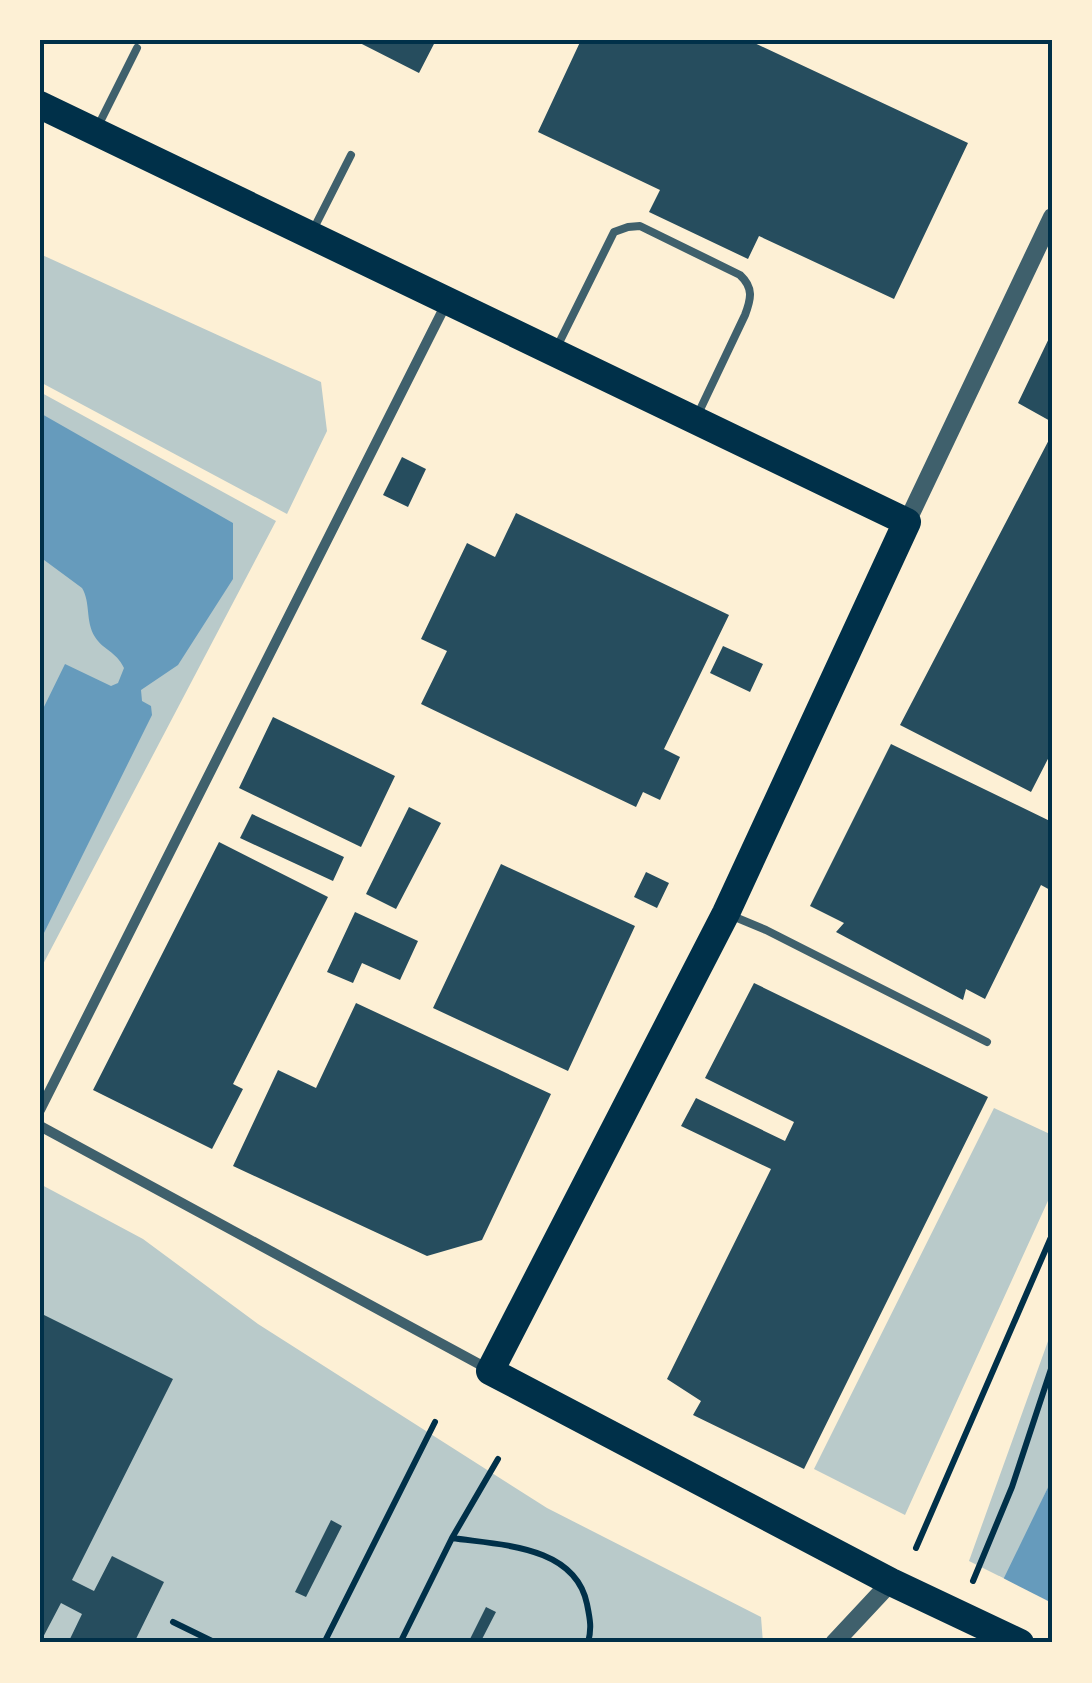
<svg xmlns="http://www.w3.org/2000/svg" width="1092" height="1683" font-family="Raleway,sans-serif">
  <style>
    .green { fill: #b9caca }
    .water { fill: #669bbc }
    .pier { fill: #fdf0d5 }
    .building { fill: #264d5e }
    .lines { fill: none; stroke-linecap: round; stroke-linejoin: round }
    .path { stroke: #003049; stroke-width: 6 }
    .service { stroke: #3f606c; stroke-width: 8 }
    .minor { stroke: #3f606c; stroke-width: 10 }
    .tertiary { stroke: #3f606c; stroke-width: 18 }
    .trunk { stroke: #003049; stroke-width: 28 }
    .neatline { fill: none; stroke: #003049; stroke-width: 4 }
  </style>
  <rect width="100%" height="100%" fill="#fdf0d5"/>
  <path class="green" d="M 40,254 L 321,382 L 327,431 L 287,514 L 40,382 Z
    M 40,392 L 276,521 L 40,970 Z
    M 994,1108 L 1052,1135 L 1052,1192 L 905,1515 L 814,1469 Z
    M 40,1184 L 143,1239 L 258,1324 L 547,1508 L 761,1617 L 763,1643 L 40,1643 Z
    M 1052,1330 L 1052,1479 L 1005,1579 L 969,1561 Z"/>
  <path class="water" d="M 40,413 L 233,523 L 233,579 L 178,665 L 141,690 L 142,701 L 151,706 L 152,715 L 40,941 L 40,715 L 65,664 L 111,686 L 118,683 L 124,668 C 116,651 103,650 95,637 C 85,621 91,603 82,588 L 40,557 Z
    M 1052,1479 L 1052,1643 L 1002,1582 Z"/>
  <path class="pier" d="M 999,1576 L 1052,1603 L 1052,1643 L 996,1643 Z"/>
  <path class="building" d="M 354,40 L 436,40 L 419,73 Z
    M 581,40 L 748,40 L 968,143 L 894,299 L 759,236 L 748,259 L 649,212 L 660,190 L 538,132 Z
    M 1052,332 L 1052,422 L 1018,403 Z
    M 1052,434 L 1052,751 L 1031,792 L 900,725 Z
    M 402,457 L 426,469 L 408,507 L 383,495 Z
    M 516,513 L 729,615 L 664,749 L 680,757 L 660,800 L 643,792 L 636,807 L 421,704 L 447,651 L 421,639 L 467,543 L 495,557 Z
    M 723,646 L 763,664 L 750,692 L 710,673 Z
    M 273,717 L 395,776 L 361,847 L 239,788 Z
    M 891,744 L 1052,822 L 1052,891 L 1041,885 L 985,999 L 966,989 L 963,1000 L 836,932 L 844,923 L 810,906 Z
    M 409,807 L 441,823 L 396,909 L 366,894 Z
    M 252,814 L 344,857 L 333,881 L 240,838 Z
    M 219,842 L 328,897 L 233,1084 L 243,1089 L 212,1149 L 93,1090 Z
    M 501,864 L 635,926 L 568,1071 L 433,1008 Z
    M 646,872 L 669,883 L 657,908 L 634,897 Z
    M 355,912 L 418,941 L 400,980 L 362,963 L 353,983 L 327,972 Z
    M 754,983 L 988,1097 L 804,1469 L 693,1415 L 701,1401 L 667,1379 L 771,1169 L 681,1126 L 696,1098 L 785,1141 L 794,1122 L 705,1078 Z
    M 356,1003 L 551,1094 L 482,1240 L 427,1256 L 233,1166 L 278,1070 L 316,1088 Z
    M 40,1313 L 173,1379 L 72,1580 L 94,1591 L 112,1556 L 164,1582 L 134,1643 L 68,1643 L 82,1614 L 61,1603 L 40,1643 Z
    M 331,1520 L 342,1526 L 306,1597 L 295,1592 Z
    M 486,1607 L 496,1612 L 480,1643 L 468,1643 Z"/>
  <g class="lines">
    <path class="path" d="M 452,1538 C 499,1545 575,1545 587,1604 C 590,1619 592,1628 588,1643
      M 916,1548 L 1052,1235
      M 973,1581 L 1012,1487 L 1052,1366
      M 173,1622 L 216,1643
      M 324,1643 L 435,1422
      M 400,1643 L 452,1538 L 498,1459"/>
    <path class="service" d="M 97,128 L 137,48
      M 312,232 L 351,155
      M 556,349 L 614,232 L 628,227 L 640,226 L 740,275 C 754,288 751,299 745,315 L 697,416
      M 730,915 L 766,930 L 987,1042"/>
    <path class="minor" d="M 40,1110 L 446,304
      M 40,1126 L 490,1370"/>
    <path class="tertiary" d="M 907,522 L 1052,217
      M 834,1643 L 891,1582"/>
    <path class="trunk" d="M 40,105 L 907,522 L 726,913 L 490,1371 L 891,1582 L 1020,1643"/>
  </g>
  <rect width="1092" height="1683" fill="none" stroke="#fdf0d5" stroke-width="85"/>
  <rect x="42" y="42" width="1008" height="1598" class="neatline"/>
</svg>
